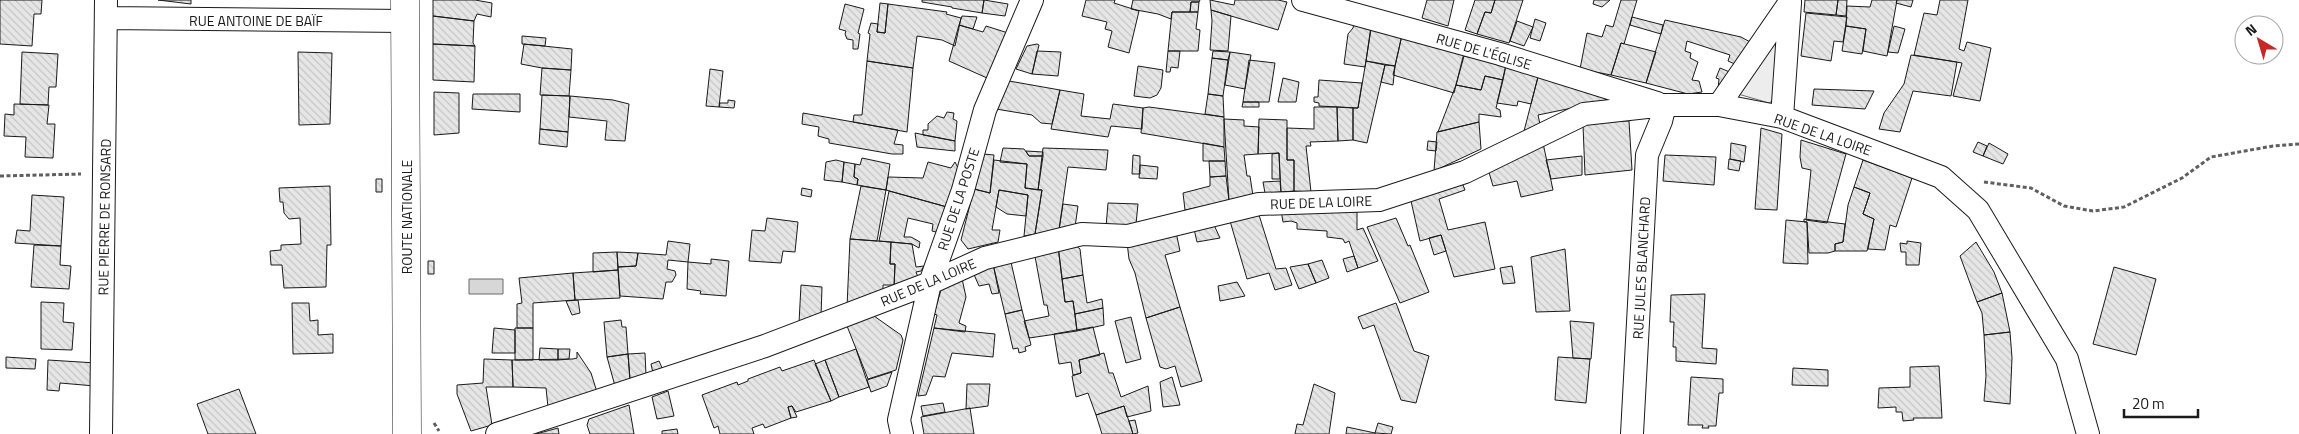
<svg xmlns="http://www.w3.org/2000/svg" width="2299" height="434" font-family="'Titillium Web',sans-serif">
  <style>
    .grass { fill: #ededed; stroke: #6a6a6a }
    .water { fill: #d7d7d7; stroke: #6a6a6a }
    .building { fill: url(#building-back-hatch); stroke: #1a1a1a }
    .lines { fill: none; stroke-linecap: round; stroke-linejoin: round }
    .minor-casing { stroke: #1a1a1a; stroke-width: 24 }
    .primary-casing { stroke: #1a1a1a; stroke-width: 29 }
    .path { stroke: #5f5f5f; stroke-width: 3; stroke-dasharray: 4 2.5; stroke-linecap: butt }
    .minor { stroke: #fff; stroke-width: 22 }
    .primary { stroke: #fff; stroke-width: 28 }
    .labels { text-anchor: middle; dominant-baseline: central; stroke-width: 4; stroke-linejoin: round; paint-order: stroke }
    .street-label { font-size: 14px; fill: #1a1a1a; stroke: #fff }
  </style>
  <defs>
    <pattern id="building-back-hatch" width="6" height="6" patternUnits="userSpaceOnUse" patternTransform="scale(1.25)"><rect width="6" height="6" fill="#e6e6e6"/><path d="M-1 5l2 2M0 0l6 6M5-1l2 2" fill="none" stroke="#c5c5c5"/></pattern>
  </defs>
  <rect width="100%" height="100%" fill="#fff"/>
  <path class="grass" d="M 1782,30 L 1778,97 L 1769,103 L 1738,94 Z"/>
  <path class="water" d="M 469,279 L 503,279 L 503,294 L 469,294 Z"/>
  <path class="building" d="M 0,0 L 42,0 L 41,14 L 34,14 L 32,46 L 0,44 Z
    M 158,0 L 191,0 L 191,4 Z
    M 433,0 L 475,0 L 492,3 L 491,17 L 477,14 L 474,21 L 433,16 Z
    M 922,0 L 984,0 L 982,13 L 952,8 L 952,7 L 922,2 Z
    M 984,0 L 1008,4 L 1005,16 L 982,13 Z
    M 1086,0 L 1115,0 L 1114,3 L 1139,11 L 1129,53 L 1108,47 L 1112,31 L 1105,29 L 1107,22 L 1082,16 Z
    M 1133,0 L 1200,0 L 1199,2 L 1191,2 L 1190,12 L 1172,12 L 1171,19 L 1158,14 L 1131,9 Z
    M 1210,0 L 1234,5 L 1235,0 L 1278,0 L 1287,2 L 1278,30 L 1211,10 Z
    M 1427,0 L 1454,0 L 1448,26 L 1422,18 Z
    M 1475,0 L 1495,0 L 1491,13 L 1485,12 L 1477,34 L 1465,30 Z
    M 1495,0 L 1523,0 L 1509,43 L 1477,34 L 1485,12 L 1491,13 Z
    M 1594,0 L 1610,0 L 1602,7 L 1593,4 Z
    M 1621,0 L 1637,0 L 1624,44 L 1621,43 L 1611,75 L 1580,69 L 1587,33 L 1602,37 L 1606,25 L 1613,27 Z
    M 1805,0 L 1838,0 L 1836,15 L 1804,12 Z
    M 1838,0 L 1847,0 L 1846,16 L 1836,15 Z
    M 1872,0 L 1897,0 L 1887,56 L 1863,51 L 1866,29 L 1846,26 L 1847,6 L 1870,7 Z
    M 1897,0 L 1913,0 L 1911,7 L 1896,3 Z
    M 1940,0 L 1968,0 L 1959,49 L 1964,51 L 1967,42 L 1991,48 L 1980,101 L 1953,96 L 1962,63 L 1914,55 L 1924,13 L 1937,15 Z
    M 1191,2 L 1199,2 L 1198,12 L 1190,12 Z
    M 880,3 L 888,4 L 885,33 L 877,32 Z
    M 845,4 L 864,9 L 858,33 L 860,34 L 858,49 L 853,49 L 853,40 L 847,39 L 845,34 L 846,31 L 839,29 Z
    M 888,4 L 947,12 L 946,14 L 961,18 L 955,46 L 942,40 L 917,36 L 913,68 L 867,61 L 870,34 L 868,33 L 871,23 L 878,24 L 877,32 L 885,33 Z
    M 1211,10 L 1231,16 L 1228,51 L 1210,50 L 1212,21 Z
    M 1172,12 L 1198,12 L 1196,29 L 1200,30 L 1198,51 L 1168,51 Z
    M 1806,13 L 1847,17 L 1843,42 L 1834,41 L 1831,61 L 1801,56 Z
    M 433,16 L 474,21 L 473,43 L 475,46 L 433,44 Z
    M 962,16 L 977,17 L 973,29 L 959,25 Z
    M 1632,17 L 1663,25 L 1661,34 L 1630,25 Z
    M 1355,19 L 1372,23 L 1365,67 L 1344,64 L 1348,34 L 1353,28 Z
    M 1535,19 L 1546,23 L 1540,41 L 1530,38 Z
    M 1665,20 L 1741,37 L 1752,43 L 1737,65 L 1728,61 L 1730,55 L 1687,41 L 1685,51 L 1691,53 L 1690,58 L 1698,62 L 1692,80 L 1699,81 L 1702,92 L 1688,94 L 1646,83 Z
    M 1517,21 L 1533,27 L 1524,46 L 1510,41 Z
    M 959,25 L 983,32 L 986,26 L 1008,33 L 987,78 L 949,61 Z
    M 1371,26 L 1402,35 L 1395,66 L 1366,61 Z
    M 1846,26 L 1866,29 L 1862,54 L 1842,51 Z
    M 1894,26 L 1905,29 L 1898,53 L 1888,52 Z
    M 1402,35 L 1464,53 L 1454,93 L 1393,75 Z
    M 522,36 L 546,38 L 545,46 L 522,44 Z
    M 1621,43 L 1656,52 L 1646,83 L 1611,75 Z
    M 433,44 L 475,46 L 474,82 L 433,80 Z
    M 524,44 L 572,49 L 571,70 L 542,68 L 521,64 Z
    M 1037,44 L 1039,45 L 1032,74 L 1016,69 L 1027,46 Z
    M 1037,51 L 1061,52 L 1058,76 L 1032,74 Z
    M 1168,51 L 1180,51 L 1178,68 L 1171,67 L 1170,72 L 1166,72 Z
    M 1213,51 L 1230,52 L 1228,60 L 1212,58 Z
    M 22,52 L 58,54 L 56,87 L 49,87 L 48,105 L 20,104 Z
    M 298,52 L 332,53 L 330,124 L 299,125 Z
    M 1230,52 L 1251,55 L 1245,89 L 1225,85 Z
    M 1911,55 L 1957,62 L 1951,96 L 1913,91 L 1900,132 L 1879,129 L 1884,113 L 1904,84 Z
    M 1464,56 L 1506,65 L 1503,80 L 1485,76 L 1481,90 L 1456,85 Z
    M 1212,58 L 1228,60 L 1223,96 L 1208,94 Z
    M 1249,60 L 1275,63 L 1269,102 L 1243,102 Z
    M 867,61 L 913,68 L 907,132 L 853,122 L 854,115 L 862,115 Z
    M 1366,61 L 1385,65 L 1367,143 L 1353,140 L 1353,108 L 1358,108 Z
    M 1385,65 L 1395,66 L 1393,85 L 1381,82 Z
    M 1506,65 L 1539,73 L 1531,104 L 1518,101 L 1517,106 L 1497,103 Z
    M 1138,66 L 1163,70 L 1161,88 L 1157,95 L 1150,98 L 1134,96 Z
    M 542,68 L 571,70 L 569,96 L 540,95 Z
    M 1720,68 L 1732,73 L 1718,89 L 1719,79 L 1716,78 Z
    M 710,69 L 723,71 L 719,107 L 706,106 Z
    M 1539,73 L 1606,88 L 1606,101 L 1538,115 L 1540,124 L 1524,131 Z
    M 1485,76 L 1503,80 L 1496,108 L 1500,110 L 1501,117 L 1479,114 L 1479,122 L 1438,132 L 1456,85 L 1481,90 Z
    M 1283,78 L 1299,82 L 1296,102 L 1278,102 Z
    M 1319,80 L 1362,83 L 1358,108 L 1319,106 L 1319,103 L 1314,102 L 1314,97 L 1318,97 Z
    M 1009,81 L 1060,90 L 1052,124 L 1041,123 L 1032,115 L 996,109 Z
    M 1814,89 L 1874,91 L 1865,109 L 1812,105 Z
    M 1060,90 L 1084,94 L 1081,116 L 1110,119 L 1113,104 L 1143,108 L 1142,129 L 1111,126 L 1108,137 L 1051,129 Z
    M 434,92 L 459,93 L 459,133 L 434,135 Z
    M 473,94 L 520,94 L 520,112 L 472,109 Z
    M 1208,94 L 1223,96 L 1224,117 L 1205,114 Z
    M 542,95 L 570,96 L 568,132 L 540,129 Z
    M 570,96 L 613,100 L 629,104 L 625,141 L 605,140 L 607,121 L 569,117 Z
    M 728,100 L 735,101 L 734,108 L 719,107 L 720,103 L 728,103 Z
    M 1243,102 L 1259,102 L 1259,107 L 1242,107 Z
    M 14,104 L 49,105 L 47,124 L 55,124 L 53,158 L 25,157 L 26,137 L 4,136 L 5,114 L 14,115 Z
    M 1149,107 L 1224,117 L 1224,147 L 1141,133 L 1143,108 Z
    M 1314,107 L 1337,107 L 1338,141 L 1310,142 L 1311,146 L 1306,146 L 1311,192 L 1294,191 L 1294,160 L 1287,160 L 1287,128 L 1314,129 Z
    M 1337,107 L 1353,108 L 1353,140 L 1338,141 Z
    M 947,112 L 954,113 L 953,119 L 957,121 L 955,141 L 923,135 L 923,130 L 928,130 L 928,124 L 937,116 L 944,118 Z
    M 803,113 L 898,130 L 894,144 L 903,145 L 903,154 L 892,154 L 829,143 L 829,139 L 818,136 L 819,127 L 802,124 Z
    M 1224,119 L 1244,120 L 1244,126 L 1259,127 L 1258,154 L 1244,155 L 1247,176 L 1250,176 L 1253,196 L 1229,201 Z
    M 1259,119 L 1287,120 L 1287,160 L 1294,160 L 1294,191 L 1281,192 L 1279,153 L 1258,154 Z
    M 1609,121 L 1629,121 L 1632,170 L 1585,175 L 1583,125 Z
    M 1479,122 L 1481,149 L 1434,171 L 1437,132 Z
    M 1761,128 L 1782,134 L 1777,210 L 1755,209 Z
    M 540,129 L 568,132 L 567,147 L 539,144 Z
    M 915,133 L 955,141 L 955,151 L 917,147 Z
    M 1801,140 L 1846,154 L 1827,223 L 1806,220 L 1811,170 L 1802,168 L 1800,157 Z
    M 1428,141 L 1437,142 L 1436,151 L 1427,150 Z
    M 1978,142 L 1987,146 L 1983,156 L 1973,152 Z
    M 1203,143 L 1224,147 L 1225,161 L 1203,161 Z
    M 1543,143 L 1553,190 L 1521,197 L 1517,181 L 1493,186 L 1488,169 Z
    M 1731,143 L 1746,146 L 1744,162 L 1730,159 Z
    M 1989,143 L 2008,154 L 2003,164 L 1983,156 Z
    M 1003,148 L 1024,149 L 1029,156 L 1043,156 L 1038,190 L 1025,188 L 1027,164 L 1000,162 Z
    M 1043,148 L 1108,150 L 1106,170 L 1068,167 L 1059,230 L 1035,234 L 1042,190 L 1038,190 Z
    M 1026,151 L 1043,152 L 1043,156 L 1029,156 Z
    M 1279,153 L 1280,179 L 1272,179 L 1272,154 Z
    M 983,154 L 994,155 L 990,193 L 974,189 Z
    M 1133,155 L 1140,156 L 1140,174 L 1132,174 Z
    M 1665,155 L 1716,157 L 1714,185 L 1663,181 Z
    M 1582,156 L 1582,175 L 1551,179 L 1546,160 Z
    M 862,158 L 890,164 L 886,190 L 857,185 L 858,179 L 854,177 L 855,164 L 860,165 Z
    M 1729,159 L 1741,161 L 1739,171 L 1728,169 Z
    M 836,160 L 844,162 L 842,182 L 824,180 L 826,162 Z
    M 994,160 L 1027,164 L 1025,188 L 1042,190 L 1035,234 L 1024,236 L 1028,195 L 999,190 L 992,230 L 1000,230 L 998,242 L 968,249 L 961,240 L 974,189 L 990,193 Z
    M 1863,160 L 1912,178 L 1896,227 L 1890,225 L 1885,250 L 1868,249 L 1874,219 L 1863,214 L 1870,193 L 1854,187 Z
    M 1209,161 L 1225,161 L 1226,176 L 1210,177 Z
    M 844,162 L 855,164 L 854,177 L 858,179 L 857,185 L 842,182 Z
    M 928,162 L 951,168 L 955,162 L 958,168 L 947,207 L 886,190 L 888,177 L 923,178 Z
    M 1140,165 L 1158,167 L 1157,179 L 1139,178 Z
    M 1226,176 L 1229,201 L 1185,210 L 1183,193 L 1210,186 L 1210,177 Z
    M 376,179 L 382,179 L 382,192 L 376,192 Z
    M 1280,181 L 1281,192 L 1265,193 L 1263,182 Z
    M 1457,183 L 1463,185 L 1465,190 L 1439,199 L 1448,230 L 1485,222 L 1495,269 L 1454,277 L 1441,235 L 1420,241 L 1411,201 Z
    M 330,186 L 331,245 L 327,245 L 326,287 L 284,288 L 282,265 L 271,265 L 270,251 L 281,250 L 281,245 L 301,244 L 300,218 L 289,219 L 284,213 L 283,202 L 280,202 L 279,188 Z
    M 861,186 L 886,190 L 877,241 L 850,239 Z
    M 1854,187 L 1870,193 L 1863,214 L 1874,219 L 1867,251 L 1835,251 L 1835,244 L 1843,242 L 1848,205 Z
    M 802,188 L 812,190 L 811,197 L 801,195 Z
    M 999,190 L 1028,195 L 1026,216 L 1007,214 L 996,207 Z
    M 889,191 L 947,207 L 940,233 L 932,231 L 933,224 L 908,218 L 904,237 L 911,237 L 920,242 L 919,248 L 912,244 L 879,241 Z
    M 32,195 L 64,197 L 61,246 L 15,243 L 17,230 L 30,231 Z
    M 1108,203 L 1138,204 L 1136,224 L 1106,227 Z
    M 1063,204 L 1078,206 L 1075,227 L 1059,230 Z
    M 1281,210 L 1357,212 L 1357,230 L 1363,228 L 1378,261 L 1358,268 L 1349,241 L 1345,243 L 1343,239 L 1327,237 L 1327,231 L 1297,229 L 1297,223 L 1291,221 L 1283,222 Z
    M 1259,215 L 1276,269 L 1286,268 L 1292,285 L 1275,290 L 1269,273 L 1247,279 L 1230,221 Z
    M 767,218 L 798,222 L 795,252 L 783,251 L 781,263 L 749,261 L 752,230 L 765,231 Z
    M 1396,218 L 1408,246 L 1410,245 L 1429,292 L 1400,303 L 1367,227 Z
    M 1804,219 L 1845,224 L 1843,242 L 1835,244 L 1835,251 L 1828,253 L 1809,253 L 1807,222 L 1804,222 Z
    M 1786,220 L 1807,222 L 1808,264 L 1783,263 Z
    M 1214,225 L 1220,238 L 1197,242 L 1194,229 Z
    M 1176,232 L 1180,251 L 1165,255 L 1180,307 L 1146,318 L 1135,273 L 1129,259 L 1127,242 Z
    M 1441,235 L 1446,251 L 1434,255 L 1429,238 Z
    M 850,239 L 891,242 L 890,264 L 895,264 L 894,285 L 883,285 L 883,294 L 847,307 Z
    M 668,241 L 690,244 L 688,262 L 668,260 L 667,269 L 675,271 L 676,275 L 672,282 L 666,282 L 663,299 L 620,296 L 618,267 L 636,266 L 638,253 L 666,255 Z
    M 1907,241 L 1921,243 L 1919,265 L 1906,265 L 1906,252 L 1901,252 L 1900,243 L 1907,244 Z
    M 891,242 L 912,244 L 916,267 L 924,266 L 921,271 L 916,272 L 918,277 L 894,291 L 895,264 L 890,264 Z
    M 1976,242 L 1994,272 L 2002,293 L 1977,302 L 1960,256 Z
    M 34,245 L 61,246 L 60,265 L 71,266 L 69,289 L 31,287 Z
    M 1075,245 L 1080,249 L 1083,275 L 1062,279 L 1058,246 Z
    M 1058,246 L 1065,302 L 1073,301 L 1077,331 L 1029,338 L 1024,321 L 1049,316 L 1047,305 L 1044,305 L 1034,251 Z
    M 1565,249 L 1570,311 L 1536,312 L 1531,257 Z
    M 617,252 L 618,270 L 593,272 L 593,253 Z
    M 617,252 L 638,253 L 636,266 L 618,267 Z
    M 1354,256 L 1358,268 L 1347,272 L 1343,259 Z
    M 1010,258 L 1022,310 L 1005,314 L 993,264 Z
    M 711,259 L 729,261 L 726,296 L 700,294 L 701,291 L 687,289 L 688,262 L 711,264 Z
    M 1322,260 L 1329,278 L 1316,283 L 1308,264 Z
    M 428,261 L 434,261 L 434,274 L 428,274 Z
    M 993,264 L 999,293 L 992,294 L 989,284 L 979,286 L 972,270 Z
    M 1308,264 L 1316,283 L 1299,289 L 1290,267 Z
    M 1512,266 L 1515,283 L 1503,284 L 1500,268 Z
    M 2114,267 L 2156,279 L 2136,355 L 2093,344 Z
    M 618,270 L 620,298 L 575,300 L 573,273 Z
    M 573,273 L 575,300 L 533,303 L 533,328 L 517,328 L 517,304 L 522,303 L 519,278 Z
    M 961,274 L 966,297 L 959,323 L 966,326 L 965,332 L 934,328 L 937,315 L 934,314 L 943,283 Z
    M 1083,275 L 1087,303 L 1102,299 L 1103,308 L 1075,314 L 1073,301 L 1065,302 L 1062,279 Z
    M 1237,282 L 1245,296 L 1220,301 L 1218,286 Z
    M 801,285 L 822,287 L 821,316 L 799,323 Z
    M 2002,293 L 2010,332 L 1984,335 L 1982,313 L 1977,302 Z
    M 1705,294 L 1702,348 L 1717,349 L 1716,364 L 1676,361 L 1676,347 L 1673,347 L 1674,322 L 1670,322 L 1671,295 Z
    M 578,300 L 580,313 L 572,315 L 566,301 Z
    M 41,302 L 64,303 L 63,322 L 74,323 L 72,350 L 41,349 Z
    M 292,303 L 309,303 L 310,321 L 318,320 L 318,335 L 333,334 L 333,353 L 293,354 Z
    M 1396,303 L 1414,351 L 1429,356 L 1416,403 L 1401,400 L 1374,325 L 1363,329 L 1358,317 Z
    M 1180,307 L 1202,381 L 1181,387 L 1175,366 L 1166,369 L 1160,367 L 1146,318 Z
    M 1103,308 L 1104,325 L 1077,331 L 1075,314 Z
    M 1022,310 L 1031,345 L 1025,347 L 1026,351 L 1019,353 L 1018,348 L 1013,349 L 1005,314 Z
    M 874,316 L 901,335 L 903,340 L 896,370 L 868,379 L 847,326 Z
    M 1131,317 L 1141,359 L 1126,363 L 1115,321 Z
    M 621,320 L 622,327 L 626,327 L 628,354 L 607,357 L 604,322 Z
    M 1570,321 L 1594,323 L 1591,359 L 1573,358 Z
    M 1093,327 L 1100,355 L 1079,360 L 1081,373 L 1073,375 L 1071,362 L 1059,364 L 1054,334 Z
    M 494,328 L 515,330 L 515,353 L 492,353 Z
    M 515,328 L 533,328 L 533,360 L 515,360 Z
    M 934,328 L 995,334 L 993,357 L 952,353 L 945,377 L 933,376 L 926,395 L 918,396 Z
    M 2010,332 L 2012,358 L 2010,404 L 1984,401 L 1986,376 L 1984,335 Z
    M 540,348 L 558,349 L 558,360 L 539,360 Z
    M 558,349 L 570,349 L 569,359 L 558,360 Z
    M 856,349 L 869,387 L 839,397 L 825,360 Z
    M 577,352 L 591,373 L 597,392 L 548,407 L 546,388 L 513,387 L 512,360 L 573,359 L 577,358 Z
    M 645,353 L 646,375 L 630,380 L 628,354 Z
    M 1104,353 L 1109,373 L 1113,373 L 1121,397 L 1148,386 L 1151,411 L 1127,417 L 1124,406 L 1096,415 L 1088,393 L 1076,397 L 1072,376 L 1081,373 L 1079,360 Z
    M 628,354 L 630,380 L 615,386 L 607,357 Z
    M 6,357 L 36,359 L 35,369 L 6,368 Z
    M 1558,357 L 1590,359 L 1586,403 L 1555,400 Z
    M 484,359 L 512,360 L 513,387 L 486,387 L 492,425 L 471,431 L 457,394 L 457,385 L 483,383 Z
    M 48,360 L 96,363 L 95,386 L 60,383 L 59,391 L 47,390 Z
    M 814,360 L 831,401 L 796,412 L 792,406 L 788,407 L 791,418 L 765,428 L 763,424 L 752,428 L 754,434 L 720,434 L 718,426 L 714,428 L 702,395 L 737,382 L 738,385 L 748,381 L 748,379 L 780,367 L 782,371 Z
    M 825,360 L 839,397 L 831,401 L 815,364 Z
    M 659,361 L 663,370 L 653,373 L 651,364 Z
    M 1939,366 L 1942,418 L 1913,418 L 1914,420 L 1903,421 L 1902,412 L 1896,412 L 1896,407 L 1878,408 L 1879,388 L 1910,387 L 1910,367 Z
    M 1793,368 L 1828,370 L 1828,386 L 1792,385 Z
    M 892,372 L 887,386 L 871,392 L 867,380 Z
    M 1172,377 L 1180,405 L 1163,407 L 1160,382 Z
    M 1691,377 L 1723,379 L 1723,393 L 1719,393 L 1716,426 L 1708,426 L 1709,428 L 1702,428 L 1703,425 L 1688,425 Z
    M 967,384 L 990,384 L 988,406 L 966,409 Z
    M 1314,384 L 1335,393 L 1329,434 L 1295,434 L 1297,424 L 1303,425 Z
    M 239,389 L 256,434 L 208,434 L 197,404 Z
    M 668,391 L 674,416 L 657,419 L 652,397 Z
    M 943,403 L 945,412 L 923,416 L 921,406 Z
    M 629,405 L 634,434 L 590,434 L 587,425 L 589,419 Z
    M 792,406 L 797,417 L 791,418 L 788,407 Z
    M 1124,406 L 1133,434 L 1102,434 L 1096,415 Z
    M 970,408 L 974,434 L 924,434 L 921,417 Z
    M 1135,420 L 1138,433 L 1133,434 L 1129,421 Z
    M 1378,423 L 1393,427 L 1391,434 L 1375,433 Z
    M 1347,427 L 1375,433 L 1375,434 L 1346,434 Z
    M 558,428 L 559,434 L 536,434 Z
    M 677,429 L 678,434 L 662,434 L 662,431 Z"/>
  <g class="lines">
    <g class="minor-casing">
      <path id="minor" d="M 1303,0 L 1500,54 L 1657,103
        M 106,18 L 405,21
        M 1719,105 L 1790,2
        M 1782,117 L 1790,3
        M 101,434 L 106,0
        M 497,434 L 765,346 L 930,283 L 985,258 L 1082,234 L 1128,236 L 1259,204 L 1379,200 L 1465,172 L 1584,114 L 1665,105 L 1719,105 L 1782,117 L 1941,177 L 1978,210 L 2067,359 L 2088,434
        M 902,434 L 899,420 L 930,283 L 963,190 L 985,110 L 1032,0
        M 1632,434 L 1647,155 L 1661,121 L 1665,105"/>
    </g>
    <g class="primary-casing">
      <path id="primary" d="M 405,0 L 407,434"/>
    </g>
    <path class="path" d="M 0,176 L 81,174
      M 1984,182 L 2031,188 L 2064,206 L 2093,211 L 2124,207 L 2182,178 L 2211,157 L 2273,146 L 2299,144
      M 434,423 L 439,431"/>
    <use href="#minor" class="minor"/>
    <use href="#primary" class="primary"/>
  </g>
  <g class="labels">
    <g class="street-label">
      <text x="256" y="20">RUE ANTOINE DE BAÏF</text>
      <text transform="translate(1484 51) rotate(16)">RUE DE L'ÉGLISE</text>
      <text transform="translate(1823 134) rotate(19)">RUE DE LA LOIRE</text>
      <text transform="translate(958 199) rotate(-72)">RUE DE LA POSTE</text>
      <text transform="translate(1321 202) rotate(-2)">RUE DE LA LOIRE</text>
      <text transform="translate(104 217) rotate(-89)">RUE PIERRE DE RONSARD</text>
      <text transform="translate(406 217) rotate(-90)">ROUTE NATIONALE</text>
      <text transform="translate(1641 268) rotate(-87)">RUE JULES BLANCHARD</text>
      <text transform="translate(928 282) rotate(-23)">RUE DE LA LOIRE</text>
    </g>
  </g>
  <g transform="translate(2259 40) rotate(322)"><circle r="24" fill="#ffffff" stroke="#a3a3a3"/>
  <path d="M0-4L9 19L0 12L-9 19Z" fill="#c62828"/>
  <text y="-8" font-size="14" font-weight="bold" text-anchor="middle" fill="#1a1a1a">N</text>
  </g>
  <path d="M2124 409v8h74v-8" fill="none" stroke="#1a1a1a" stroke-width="2.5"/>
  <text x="2132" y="409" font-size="15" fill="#1a1a1a" stroke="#ffffff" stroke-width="4" paint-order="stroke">20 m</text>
</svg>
